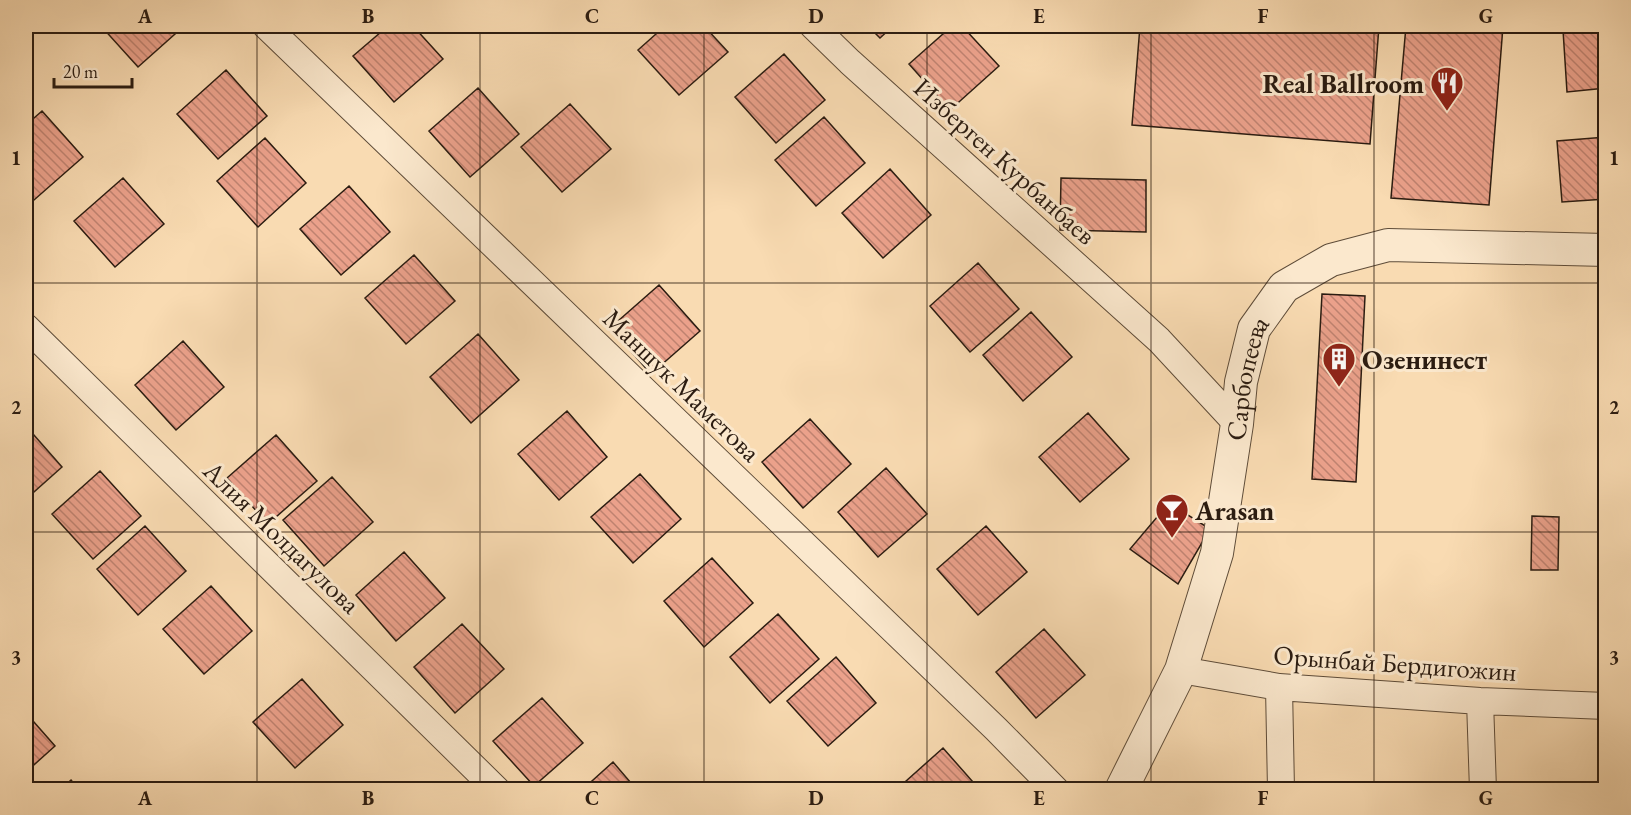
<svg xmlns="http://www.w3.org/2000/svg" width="1631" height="815" font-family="'EB Garamond',serif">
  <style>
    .building { fill: url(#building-back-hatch); stroke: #2b1c11; stroke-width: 1.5 }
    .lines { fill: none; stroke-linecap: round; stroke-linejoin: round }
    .minor-casing { stroke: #5e4c39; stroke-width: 28 }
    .tertiary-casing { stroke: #5e4c39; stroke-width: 34 }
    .minor { stroke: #fbe8cd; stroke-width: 26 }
    .tertiary { stroke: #fbe8cd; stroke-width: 32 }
    .grid { fill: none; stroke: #2b1c11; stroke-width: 1.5; stroke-opacity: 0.55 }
    .labels { text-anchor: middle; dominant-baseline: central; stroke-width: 6; stroke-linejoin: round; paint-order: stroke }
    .poi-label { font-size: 27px; font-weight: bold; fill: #2b1c11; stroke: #fbe8cd; text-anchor: start }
    .street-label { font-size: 27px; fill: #2b1c11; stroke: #fbe8cd }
    .neatline { fill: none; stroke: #2b1c11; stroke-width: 2 }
    .grid-label { font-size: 20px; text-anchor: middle; font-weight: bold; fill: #2b1c11 }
  </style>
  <defs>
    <pattern id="building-back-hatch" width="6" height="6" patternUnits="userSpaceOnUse" patternTransform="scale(1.5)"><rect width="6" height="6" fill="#eba18b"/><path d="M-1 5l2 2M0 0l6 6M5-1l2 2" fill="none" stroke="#bf8270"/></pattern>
  </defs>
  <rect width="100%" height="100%" fill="#f9dbb2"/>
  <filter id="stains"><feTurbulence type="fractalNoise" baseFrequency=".00333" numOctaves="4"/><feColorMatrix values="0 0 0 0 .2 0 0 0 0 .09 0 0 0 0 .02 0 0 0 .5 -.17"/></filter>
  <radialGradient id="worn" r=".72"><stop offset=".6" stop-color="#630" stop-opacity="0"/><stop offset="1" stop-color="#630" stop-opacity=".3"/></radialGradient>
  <path class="building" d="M 101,26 L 184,26 L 138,67 Z
    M 306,26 L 318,26 L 312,31 Z
    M 388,26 L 413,26 L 443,59 L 394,102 L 353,56 Z
    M 665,26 L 704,26 L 728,52 L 679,95 L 638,50 Z
    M 868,26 L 893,26 L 880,38 Z
    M 952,26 L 962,26 L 999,66 L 950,110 L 909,64 Z
    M 1140,26 L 1379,26 L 1370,144 L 1132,125 Z
    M 1406,26 L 1503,26 L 1489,205 L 1391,198 Z
    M 1606,27 L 1606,88 L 1567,92 L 1563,30 Z
    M 784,54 L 825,100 L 776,143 L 735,97 Z
    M 226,70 L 267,116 L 218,159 L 177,114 Z
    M 478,88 L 519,134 L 470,177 L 429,131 Z
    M 570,104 L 611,149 L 562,192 L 521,147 Z
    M 42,111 L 83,157 L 34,200 L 26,190 L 26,125 Z
    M 824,117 L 865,163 L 816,206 L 775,160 Z
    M 1606,137 L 1606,199 L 1562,202 L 1557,141 Z
    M 265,138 L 306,183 L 258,227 L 217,181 Z
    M 890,169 L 931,215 L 883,258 L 842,213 Z
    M 123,178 L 164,224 L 115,267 L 74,221 Z
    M 1061,178 L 1146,180 L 1146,232 L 1060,230 Z
    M 349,186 L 390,232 L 341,275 L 300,229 Z
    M 414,255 L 455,301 L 406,344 L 365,298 Z
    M 978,263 L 1019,309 L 970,352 L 930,306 Z
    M 659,285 L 700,331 L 651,374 L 610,328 Z
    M 1322,294 L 1365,296 L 1356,482 L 1312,479 Z
    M 1031,312 L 1072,357 L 1023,401 L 983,355 Z
    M 478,334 L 519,380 L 471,423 L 430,377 Z
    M 183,341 L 224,387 L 176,430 L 135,385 Z
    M 567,411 L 607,457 L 559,500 L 518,454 Z
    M 1088,413 L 1129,459 L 1080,502 L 1039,457 Z
    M 810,419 L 851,464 L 803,508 L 762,462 Z
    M 26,426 L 62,467 L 26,499 Z
    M 276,435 L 317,481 L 268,524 L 227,478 Z
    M 886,468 L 927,514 L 878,557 L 838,512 Z
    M 100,471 L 141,516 L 93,559 L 52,514 Z
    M 640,474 L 681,519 L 633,563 L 591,517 Z
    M 332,477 L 373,522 L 324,566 L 283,520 Z
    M 1601,493 L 1606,493 L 1606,550 Z
    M 1169,503 L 1210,529 L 1178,584 L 1130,549 Z
    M 1532,516 L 1559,517 L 1558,570 L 1531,570 Z
    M 145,526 L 186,571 L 138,615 L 97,569 Z
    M 986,526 L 1027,572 L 978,615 L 937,569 Z
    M 404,552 L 445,598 L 396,641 L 356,595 Z
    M 712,558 L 753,603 L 704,647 L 664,601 Z
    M 211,586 L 252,631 L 204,674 L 163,629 Z
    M 778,614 L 819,659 L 770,703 L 730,657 Z
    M 462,624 L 504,669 L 455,713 L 414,667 Z
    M 1044,629 L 1085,675 L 1036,718 L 996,672 Z
    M 836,657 L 876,703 L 828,746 L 787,701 Z
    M 302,679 L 343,725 L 295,768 L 253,722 Z
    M 542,698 L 583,743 L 534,786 L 493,741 Z
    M 26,713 L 55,746 L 26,772 Z
    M 943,748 L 980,790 L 896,790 Z
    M 613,762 L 637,790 L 582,790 Z
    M 71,780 L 79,790 L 60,790 Z
    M 360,782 L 368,790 L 352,790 Z"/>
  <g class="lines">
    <g class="minor-casing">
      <path id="minor" d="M 266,26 L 996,729 L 1056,790
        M 813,26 L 850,62 L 1159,340 L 1237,424
        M 26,327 L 497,790
        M 1181,670 L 1279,687 L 1480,701 L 1606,706
        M 1279,687 L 1281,790
        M 1480,701 L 1483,790"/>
    </g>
    <g class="tertiary-casing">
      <g id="tertiary">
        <path id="s1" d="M 1121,790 L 1181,670 L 1217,553 L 1237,424 L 1241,382 L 1254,329 L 1284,287 L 1331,260 L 1388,245 L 1606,250"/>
      </g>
    </g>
    <use href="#minor" class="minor"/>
    <use href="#tertiary" class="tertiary"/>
  </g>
  <path class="grid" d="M 257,26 L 257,790M 480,26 L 480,790M 704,26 L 704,790M 927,26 L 927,790M 1151,26 L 1151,790M 1374,26 L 1374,790M 26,283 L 1606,283M 26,532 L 1606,532"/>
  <defs>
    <g id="restaurant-pin" transform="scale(1.725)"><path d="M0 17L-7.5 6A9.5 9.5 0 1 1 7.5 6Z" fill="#8f2418" stroke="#fbe8cd"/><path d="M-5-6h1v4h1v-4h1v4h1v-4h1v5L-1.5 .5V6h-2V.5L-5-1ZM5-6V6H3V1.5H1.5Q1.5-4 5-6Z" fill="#fff"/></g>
    <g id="building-pin" transform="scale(1.725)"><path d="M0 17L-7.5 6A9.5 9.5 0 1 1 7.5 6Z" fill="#8f2418" stroke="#fbe8cd"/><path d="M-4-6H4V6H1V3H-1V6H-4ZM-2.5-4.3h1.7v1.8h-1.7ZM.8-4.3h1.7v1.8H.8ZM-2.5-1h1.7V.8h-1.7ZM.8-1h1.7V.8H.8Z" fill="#fff"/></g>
    <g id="bar-pin" transform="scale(1.725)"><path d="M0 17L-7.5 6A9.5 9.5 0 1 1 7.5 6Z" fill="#8f2418" stroke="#fbe8cd"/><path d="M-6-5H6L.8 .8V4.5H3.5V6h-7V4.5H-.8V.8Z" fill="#fff"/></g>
  </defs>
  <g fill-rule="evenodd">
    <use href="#restaurant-pin" x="1447" y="83"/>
    <use href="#building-pin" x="1339" y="359"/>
    <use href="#bar-pin" x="1172" y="510"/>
  </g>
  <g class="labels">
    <g class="poi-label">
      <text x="1424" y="83" text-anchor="end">Real Ballroom</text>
      <text x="1362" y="359">Озенинест</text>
      <text x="1195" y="510">Arasan</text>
    </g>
    <g class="street-label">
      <text transform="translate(1005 161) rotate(42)">Изберген Курбанбаев</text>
      <text stroke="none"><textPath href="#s1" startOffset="434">Сарбопеева</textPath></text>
      <text transform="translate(682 385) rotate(44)">Маншук Маметова</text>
      <text transform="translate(282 537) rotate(44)">Алия Молдагулова</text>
      <text transform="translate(1395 663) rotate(4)">Орынбай Бердигожин</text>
    </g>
  </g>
  <rect width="1631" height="815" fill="none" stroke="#f9dbb2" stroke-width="66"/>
  <path d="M54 78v9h78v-9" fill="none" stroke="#2b1c11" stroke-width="3"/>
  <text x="63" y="78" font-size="18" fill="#2b1c11" stroke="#fbe8cd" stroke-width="4.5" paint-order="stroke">20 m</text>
  <rect x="33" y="33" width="1565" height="749" class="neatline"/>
  <g class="grid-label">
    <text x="145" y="23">A</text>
    <text x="368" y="23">B</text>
    <text x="592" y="23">C</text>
    <text x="816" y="23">D</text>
    <text x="1039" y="23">E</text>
    <text x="1263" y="23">F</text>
    <text x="1486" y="23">G</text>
    <text x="16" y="165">1</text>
    <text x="1614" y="165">1</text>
    <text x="16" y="414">2</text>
    <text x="1614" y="414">2</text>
    <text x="16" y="664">3</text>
    <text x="1614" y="664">3</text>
    <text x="145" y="805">A</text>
    <text x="368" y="805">B</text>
    <text x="592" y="805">C</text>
    <text x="816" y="805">D</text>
    <text x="1039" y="805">E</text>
    <text x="1263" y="805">F</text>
    <text x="1486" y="805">G</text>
  </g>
  <rect width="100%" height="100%" filter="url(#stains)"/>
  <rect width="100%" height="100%" fill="url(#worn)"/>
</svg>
